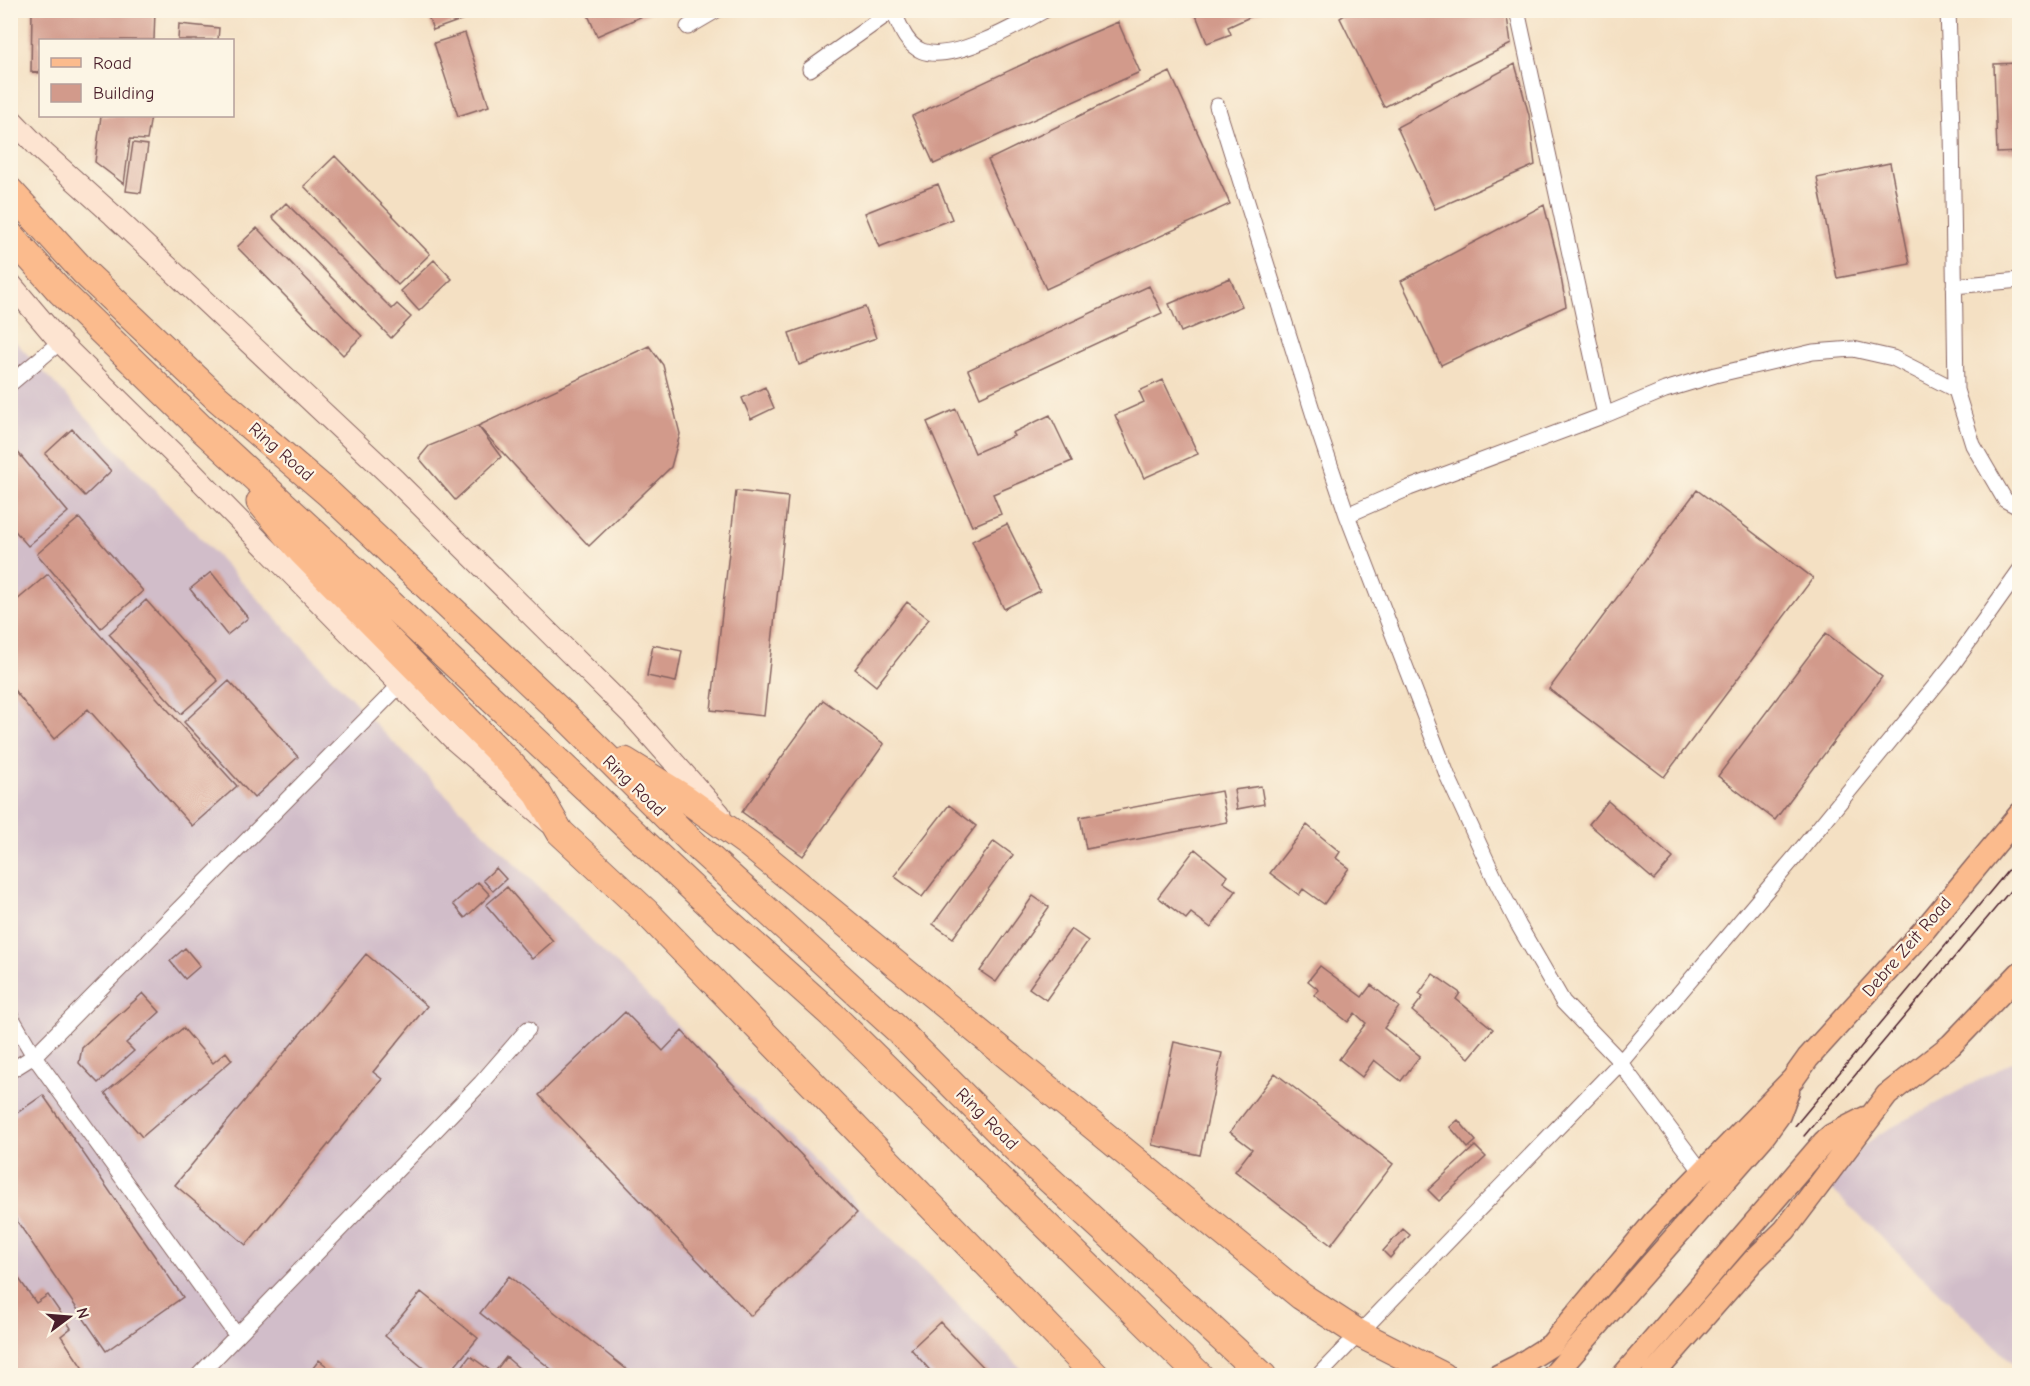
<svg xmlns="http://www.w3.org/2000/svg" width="2030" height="1386" font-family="'Comic Neue',sans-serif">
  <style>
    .industrial { fill: #d1bdc9 }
    .building { fill: #d29a8b }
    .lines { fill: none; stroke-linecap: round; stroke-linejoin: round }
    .street-casing { stroke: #866360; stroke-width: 17 }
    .secondary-casing { stroke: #866360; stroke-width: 23 }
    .primary-casing { stroke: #866360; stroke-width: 25 }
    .highway-casing { stroke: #866360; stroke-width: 29 }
    .street { stroke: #fff; stroke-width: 15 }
    .secondary { stroke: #fde4d1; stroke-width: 21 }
    .primary { stroke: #fbbb8d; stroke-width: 22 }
    .highway { stroke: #fbbb8d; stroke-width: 27 }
    .tram { stroke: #4a1f2b; stroke-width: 1.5 }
    .labels { text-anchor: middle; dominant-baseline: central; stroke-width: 4.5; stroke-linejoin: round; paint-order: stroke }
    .street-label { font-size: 18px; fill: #4a1f2b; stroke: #fcf5e5 }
  </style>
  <rect width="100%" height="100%" fill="#fcf5e5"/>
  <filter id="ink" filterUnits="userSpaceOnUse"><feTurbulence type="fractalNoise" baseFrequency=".0167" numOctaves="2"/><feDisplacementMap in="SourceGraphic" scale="12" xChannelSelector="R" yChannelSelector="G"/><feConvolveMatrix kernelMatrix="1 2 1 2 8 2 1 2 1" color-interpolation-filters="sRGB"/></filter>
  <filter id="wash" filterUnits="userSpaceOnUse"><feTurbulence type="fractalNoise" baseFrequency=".008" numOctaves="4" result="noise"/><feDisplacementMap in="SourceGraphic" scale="24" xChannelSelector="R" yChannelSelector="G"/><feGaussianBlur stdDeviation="1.35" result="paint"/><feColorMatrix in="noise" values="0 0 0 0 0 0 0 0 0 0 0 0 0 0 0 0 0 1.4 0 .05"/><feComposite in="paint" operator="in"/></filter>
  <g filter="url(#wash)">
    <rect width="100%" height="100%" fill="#f4e0c3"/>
    <path class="industrial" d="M 10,336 L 384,733 L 1028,1375 L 11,1375 Z
      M 2019,1058 L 2019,1369 L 1821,1179 L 1878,1135 Z"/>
    <g id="blocks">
      <path class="building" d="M 32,10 L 155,10 L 154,40 L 40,40 L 40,73 L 31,72 Z
        M 426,10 L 477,10 L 478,14 L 433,30 Z
        M 586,10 L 656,10 L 597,36 Z
        M 1194,10 L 1265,10 L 1228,27 L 1231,34 L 1207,43 Z
        M 1353,10 L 1506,10 L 1511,44 L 1384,107 L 1340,18 Z
        M 1118,22 L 1140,72 L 934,164 L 912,116 L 1064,45 Z
        M 179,24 L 219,28 L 218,40 L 178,40 Z
        M 465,33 L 489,106 L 458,116 L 434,43 Z
        M 2019,63 L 2019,152 L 1997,153 L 1994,64 Z
        M 1515,64 L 1529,115 L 1535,165 L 1435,209 L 1397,127 Z
        M 1170,72 L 1230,204 L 1046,289 L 988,160 Z
        M 101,116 L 151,116 L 147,140 L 130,139 L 124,184 L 95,162 Z
        M 133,143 L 148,145 L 141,193 L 126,191 Z
        M 335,156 L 430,254 L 398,285 L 304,186 Z
        M 1890,163 L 1910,264 L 1837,278 L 1817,178 Z
        M 938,184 L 952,219 L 879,247 L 865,213 Z
        M 286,203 L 392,309 L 397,304 L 411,317 L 391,338 L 272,217 Z
        M 1544,205 L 1558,260 L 1566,306 L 1441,365 L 1401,281 Z
        M 257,228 L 362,336 L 343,355 L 237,247 Z
        M 434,260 L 452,279 L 419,311 L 401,291 Z
        M 1230,278 L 1242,306 L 1181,332 L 1169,304 Z
        M 1149,286 L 1162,313 L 980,397 L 968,370 Z
        M 865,307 L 876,338 L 799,365 L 789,333 Z
        M 649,346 L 663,365 L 680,434 L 671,467 L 589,546 L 478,426 L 501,457 L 455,500 L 419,458 L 429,446 L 478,426 Z
        M 1163,380 L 1198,454 L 1144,478 L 1115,415 L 1144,402 L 1139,391 Z
        M 765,387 L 774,408 L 751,419 L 742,398 Z
        M 956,409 L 975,453 L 1014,436 L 1012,433 L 1050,415 L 1072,461 L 993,494 L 1001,514 L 972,526 L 927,422 Z
        M 72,429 L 111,471 L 85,496 L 45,454 Z
        M 10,443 L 68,512 L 28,546 L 10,525 Z
        M 1697,490 L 1813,578 L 1664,777 L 1549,689 Z
        M 736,491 L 788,497 L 764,716 L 711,710 Z
        M 79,518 L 143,591 L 101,628 L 37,554 Z
        M 1007,524 L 1040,591 L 1004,609 L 972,541 Z
        M 211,572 L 248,618 L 227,635 L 190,589 Z
        M 48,574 L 88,622 L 237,786 L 192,826 L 88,709 L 54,739 L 10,685 L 10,606 Z
        M 146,600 L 218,681 L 181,714 L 109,634 Z
        M 907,602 L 929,619 L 876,686 L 855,669 Z
        M 1826,633 L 1882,677 L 1775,820 L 1718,776 Z
        M 653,645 L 682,651 L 676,682 L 647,676 Z
        M 229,681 L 298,757 L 254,798 L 184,722 Z
        M 823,700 L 884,744 L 803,856 L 742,812 Z
        M 1261,786 L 1264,804 L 1237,809 L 1234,790 Z
        M 1221,791 L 1227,822 L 1086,849 L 1080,817 Z
        M 1608,801 L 1673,858 L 1654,880 L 1589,824 Z
        M 949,805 L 976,826 L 922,897 L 894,876 Z
        M 1307,825 L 1340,852 L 1336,858 L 1349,868 L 1324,904 L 1303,889 L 1299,895 L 1270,873 Z
        M 994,841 L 1013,855 L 953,938 L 933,924 Z
        M 1195,849 L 1227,876 L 1223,882 L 1236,891 L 1211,928 L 1191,913 L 1186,919 L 1158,897 Z
        M 496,868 L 506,879 L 493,891 L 483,880 Z
        M 478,882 L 490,895 L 465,918 L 453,904 Z
        M 507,887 L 553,941 L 532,959 L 486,905 Z
        M 1033,896 L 1049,907 L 996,982 L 980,971 Z
        M 1071,929 L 1088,941 L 1046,1000 L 1029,988 Z
        M 185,948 L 200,966 L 185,979 L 170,961 Z
        M 366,954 L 427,1006 L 373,1072 L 382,1079 L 246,1245 L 175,1185 Z
        M 1320,966 L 1362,997 L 1371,985 L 1399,1007 L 1384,1028 L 1420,1056 L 1401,1081 L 1374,1060 L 1362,1077 L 1339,1059 L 1366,1023 L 1355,1013 L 1348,1022 L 1314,995 L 1319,990 L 1308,981 Z
        M 1433,974 L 1460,993 L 1456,999 L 1493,1029 L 1469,1058 L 1412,1011 L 1423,997 L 1419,994 Z
        M 143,993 L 160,1012 L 126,1043 L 134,1051 L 98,1083 L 79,1063 L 82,1048 Z
        M 625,1012 L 663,1051 L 682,1031 L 857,1213 L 751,1316 L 539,1095 Z
        M 183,1028 L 213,1063 L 226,1052 L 232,1060 L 142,1137 L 105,1093 Z
        M 1174,1042 L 1222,1053 L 1200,1155 L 1152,1145 Z
        M 1275,1073 L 1393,1164 L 1331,1245 L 1235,1171 L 1252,1149 L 1230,1132 Z
        M 43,1095 L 183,1297 L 106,1351 L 10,1211 L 10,1118 Z
        M 1458,1120 L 1476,1141 L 1468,1148 L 1450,1127 Z
        M 1475,1146 L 1486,1157 L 1439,1201 L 1428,1190 Z
        M 1403,1229 L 1410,1235 L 1390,1258 L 1383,1251 Z
        M 10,1266 L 36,1303 L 48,1295 L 71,1328 L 61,1336 L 86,1373 L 82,1376 L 10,1376 Z
        M 509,1276 L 577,1330 L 635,1376 L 560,1376 L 480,1313 Z
        M 421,1292 L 478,1338 L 447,1376 L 433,1376 L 385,1336 Z
        M 940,1322 L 992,1376 L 935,1376 L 911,1349 Z
        M 470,1356 L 494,1373 L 506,1357 L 528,1376 L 455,1376 Z
        M 319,1360 L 339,1376 L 307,1376 Z"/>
    </g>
  </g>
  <g filter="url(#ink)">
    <use href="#blocks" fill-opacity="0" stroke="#866360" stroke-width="1.5"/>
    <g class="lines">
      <g class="street-casing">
        <path id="street" d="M 893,10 C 900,26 905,44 922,51 C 952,63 1018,25 1045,10
          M 1517,10 L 1605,415
          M 1948,10 L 1952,130 L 1956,390 L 1973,445 L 2005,500 L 2020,508
          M 688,27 L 717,10
          M 810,69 L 893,10
          M 1217,106 L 1319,432 L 1347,515 L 1448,777 L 1496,881 L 1519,926 L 1563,1002 L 1615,1056 L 1702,1172
          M 1954,286 L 2020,280
          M 10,384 L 60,342
          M 1347,515 L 1409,488 L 1605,415 L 1665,390 L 1715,375 L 1813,352 L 1853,349 L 1893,358 L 1956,390
          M 10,1015 L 34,1056 L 237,1336
          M 10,1071 L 34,1056 L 400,685
          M 198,1376 L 481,1083 L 528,1029
          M 1318,1376 L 1620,1063 L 1794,858 L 1953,664 L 2020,570"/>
      </g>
      <g class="secondary-casing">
        <path id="secondary" d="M 10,118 L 44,153 L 113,215 L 395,480 L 631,714 L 720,814
          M 10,283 L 60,342 L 185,465 L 454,740 L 550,823"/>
      </g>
      <g class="primary-casing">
        <path id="primary" d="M 1498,1376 L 1518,1366 L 1551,1345 L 1655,1221 L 1793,1079 L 1808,1058 L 1925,929 L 2020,814
          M 1553,1376 L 1763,1137 L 1779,1115 L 1788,1091
          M 1623,1376 L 1824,1142 L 1832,1135 L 1865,1118
          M 1652,1376 L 1753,1261 L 1785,1230 L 1887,1095 L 1951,1045 L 2020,973"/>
      </g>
      <g class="highway-casing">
        <path id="highway" d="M 10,191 L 84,272 L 217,398 L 328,493 L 563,714 L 690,840 L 897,1029 L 1015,1148 L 1263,1376
          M 10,235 L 60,291 L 201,428 L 361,576 L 724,918 L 831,1014 L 1200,1376
          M 260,502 L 302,552 L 509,762 L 538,794 L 560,832 L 646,912 L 1096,1376
          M 625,761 L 686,799 L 750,845 L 1301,1296 L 1358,1333 L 1443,1376"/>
      </g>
      <use href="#street" class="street"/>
      <use href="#secondary" class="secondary"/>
      <use href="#primary" class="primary"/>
      <use href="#highway" class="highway"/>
      <path class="tram" d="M 1795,1126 L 2020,856
        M 1804,1136 L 2020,879"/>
    </g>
  </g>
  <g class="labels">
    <g class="street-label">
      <text transform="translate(281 452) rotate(41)">Ring Road</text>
      <text transform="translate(634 786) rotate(44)">Ring Road</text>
      <text transform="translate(1907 947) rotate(-49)">Debre Zeit Road</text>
      <text transform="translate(987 1119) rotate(45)">Ring Road</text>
    </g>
  </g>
  <rect width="2030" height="1386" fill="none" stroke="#fcf5e5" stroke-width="36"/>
  <rect x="39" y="39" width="195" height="78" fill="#fcf5e5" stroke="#b59f9b" stroke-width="1.5"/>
  <rect x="51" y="58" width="30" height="9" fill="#fbbb8d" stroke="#b59f9b" stroke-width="1.5"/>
  <text x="93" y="69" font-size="18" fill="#4a1f2b">Road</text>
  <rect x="51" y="84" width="30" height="18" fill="#d29a8b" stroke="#b59f9b" stroke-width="1.5"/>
  <text x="93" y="99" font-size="18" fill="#4a1f2b">Building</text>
  <g transform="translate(69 1317) rotate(74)" stroke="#fcf5e5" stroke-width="4.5" paint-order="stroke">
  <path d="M0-4.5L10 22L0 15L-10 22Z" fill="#4a1f2b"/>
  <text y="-9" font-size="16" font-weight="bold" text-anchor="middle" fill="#4a1f2b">N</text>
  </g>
</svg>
